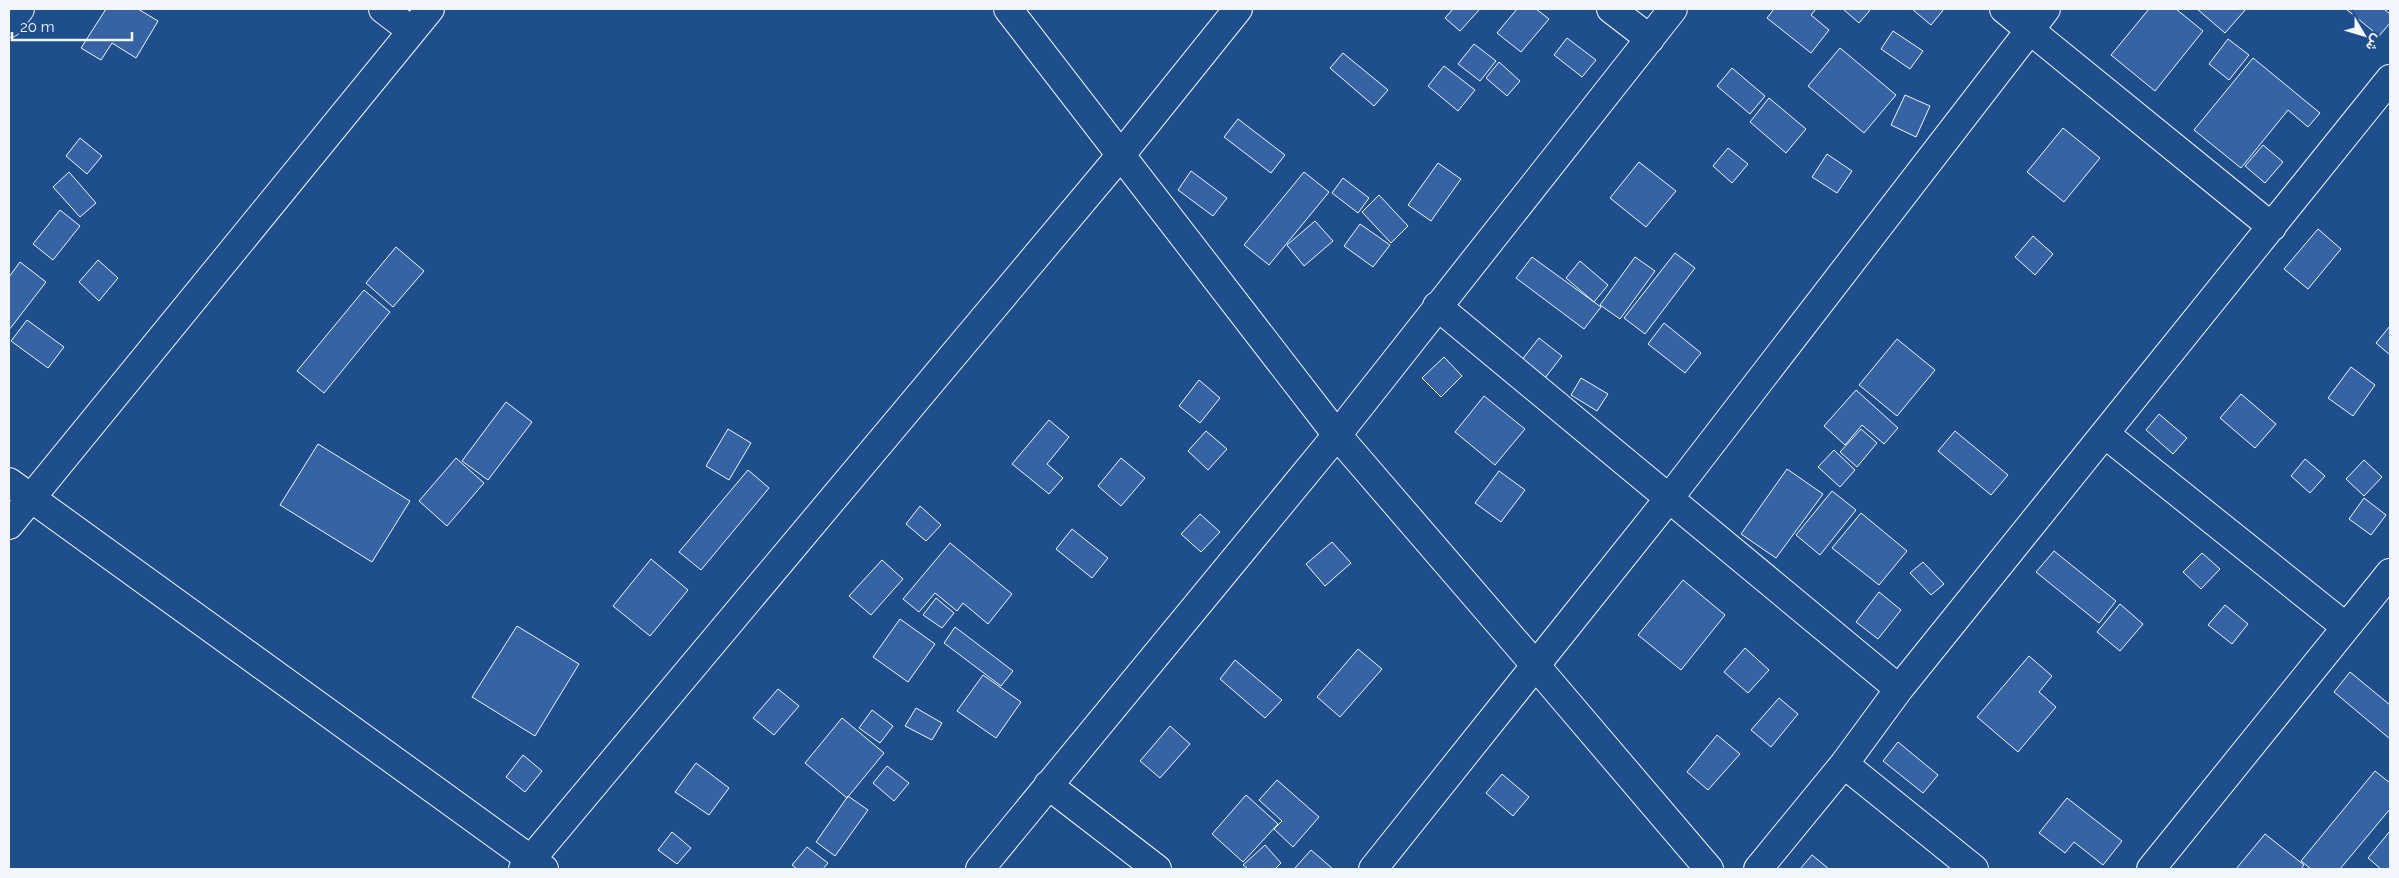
<svg xmlns="http://www.w3.org/2000/svg" width="2399" height="878" font-family="Raleway,Vazirmatn,sans-serif">
  <style>
    .building { fill: #3563a3; stroke: #f2f6ff }
    .lines { fill: none; stroke-linecap: round; stroke-linejoin: round }
    .street-casing { stroke: #f2f6ff; stroke-width: 30 }
    .street { stroke: #1f4e8c; stroke-width: 28 }
  </style>
  <rect width="100%" height="100%" fill="#1f4e8c"/>
  <path class="building" d="M 106,9 L 138,9 L 158,21 L 136,58 L 112,43 L 101,60 L 81,48 Z
    M 1453,9 L 1480,9 L 1460,31 L 1445,18 Z
    M 1517,9 L 1536,9 L 1549,19 L 1521,52 L 1497,33 Z
    M 1774,9 L 1816,9 L 1811,15 L 1829,30 L 1811,53 L 1767,18 Z
    M 1843,9 L 1871,9 L 1859,23 Z
    M 1912,9 L 1944,9 L 1931,25 Z
    M 2149,9 L 2176,9 L 2203,31 L 2155,91 L 2111,55 Z
    M 2197,9 L 2246,9 L 2225,33 Z
    M 2346,9 L 2384,9 L 2390,14 L 2390,23 L 2379,36 Z
    M 1893,31 L 1923,51 L 1910,69 L 1881,49 Z
    M 1567,38 L 1596,60 L 1582,77 L 1554,55 Z
    M 2228,39 L 2249,55 L 2229,80 L 2209,64 Z
    M 1474,44 L 1496,61 L 1480,81 L 1458,64 Z
    M 1840,48 L 1896,95 L 1864,133 L 1808,86 Z
    M 1343,53 L 1388,90 L 1374,106 L 1330,68 Z
    M 2253,58 L 2320,113 L 2308,127 L 2288,110 L 2241,168 L 2194,130 Z
    M 1499,62 L 1520,81 L 1507,96 L 1486,78 Z
    M 1444,66 L 1475,90 L 1458,111 L 1428,86 Z
    M 1732,68 L 1765,96 L 1750,114 L 1717,86 Z
    M 1905,95 L 1930,106 L 1916,137 L 1891,125 Z
    M 1769,98 L 1806,129 L 1786,153 L 1750,122 Z
    M 1238,119 L 1285,155 L 1271,173 L 1224,137 Z
    M 2063,128 L 2100,158 L 2064,202 L 2027,172 Z
    M 80,138 L 102,156 L 87,174 L 66,156 Z
    M 2263,145 L 2283,162 L 2265,183 L 2245,166 Z
    M 1728,148 L 1748,164 L 1732,183 L 1713,166 Z
    M 1827,154 L 1852,171 L 1837,193 L 1812,177 Z
    M 1639,162 L 1676,191 L 1646,227 L 1610,198 Z
    M 1438,163 L 1461,179 L 1431,221 L 1408,205 Z
    M 1191,171 L 1227,198 L 1213,216 L 1178,190 Z
    M 69,172 L 96,203 L 80,217 L 53,187 Z
    M 1304,172 L 1329,192 L 1269,265 L 1244,245 Z
    M 1343,178 L 1369,198 L 1358,213 L 1332,193 Z
    M 1379,195 L 1408,226 L 1391,243 L 1362,212 Z
    M 60,210 L 80,226 L 53,260 L 33,244 Z
    M 1315,221 L 1333,241 L 1304,266 L 1287,245 Z
    M 1360,224 L 1390,245 L 1373,267 L 1344,246 Z
    M 2318,229 L 2341,249 L 2308,289 L 2284,269 Z
    M 2033,236 L 2053,254 L 2035,275 L 2015,257 Z
    M 396,247 L 424,271 L 393,307 L 366,283 Z
    M 1675,253 L 1695,268 L 1645,334 L 1624,318 Z
    M 1532,257 L 1601,307 L 1584,329 L 1516,278 Z
    M 1635,257 L 1655,271 L 1620,319 L 1600,305 Z
    M 98,260 L 118,278 L 99,301 L 79,282 Z
    M 1580,261 L 1608,285 L 1594,302 L 1566,278 Z
    M 20,262 L 46,282 L 9,330 L 9,277 Z
    M 364,290 L 390,312 L 324,393 L 297,371 Z
    M 27,320 L 64,347 L 48,368 L 11,341 Z
    M 1664,323 L 1701,353 L 1685,373 L 1648,344 Z
    M 2390,326 L 2390,355 L 2376,343 Z
    M 1539,338 L 1562,356 L 1545,378 L 1521,361 Z
    M 1897,339 L 1935,370 L 1897,416 L 1859,385 Z
    M 1444,357 L 1462,376 L 1441,397 L 1422,378 Z
    M 2351,367 L 2375,385 L 2353,416 L 2328,398 Z
    M 1581,378 L 1608,394 L 1597,411 L 1571,395 Z
    M 1199,380 L 1220,398 L 1200,423 L 1179,406 Z
    M 1856,390 L 1898,428 L 1884,444 L 1862,425 L 1845,445 L 1824,426 Z
    M 2241,394 L 2276,424 L 2255,448 L 2220,418 Z
    M 1484,396 L 1525,429 L 1495,465 L 1455,432 Z
    M 506,402 L 532,422 L 488,480 L 462,461 Z
    M 2159,414 L 2187,438 L 2173,454 L 2146,430 Z
    M 1049,420 L 1069,437 L 1047,464 L 1063,478 L 1049,494 L 1012,464 Z
    M 728,429 L 751,443 L 729,480 L 706,466 Z
    M 1861,429 L 1877,443 L 1857,467 L 1840,452 Z
    M 1206,431 L 1227,449 L 1208,470 L 1188,451 Z
    M 1955,431 L 2008,475 L 1991,495 L 1938,451 Z
    M 318,444 L 410,501 L 372,562 L 280,505 Z
    M 1834,450 L 1855,470 L 1840,487 L 1818,467 Z
    M 456,458 L 484,483 L 447,526 L 419,501 Z
    M 1121,458 L 1145,478 L 1121,506 L 1098,486 Z
    M 2305,459 L 2325,476 L 2310,493 L 2291,476 Z
    M 2364,460 L 2382,477 L 2364,496 L 2346,479 Z
    M 1787,469 L 1823,494 L 1776,558 L 1741,534 Z
    M 748,470 L 769,488 L 701,570 L 679,552 Z
    M 1499,471 L 1525,490 L 1501,522 L 1475,503 Z
    M 1832,491 L 1856,510 L 1820,555 L 1796,535 Z
    M 2364,498 L 2386,515 L 2371,535 L 2349,519 Z
    M 920,506 L 941,525 L 926,541 L 906,524 Z
    M 1861,513 L 1907,551 L 1879,585 L 1832,548 Z
    M 1200,514 L 1220,532 L 1201,552 L 1181,534 Z
    M 1072,529 L 1108,558 L 1092,578 L 1056,549 Z
    M 1332,542 L 1351,563 L 1325,586 L 1306,564 Z
    M 950,543 L 1012,594 L 988,624 L 963,603 L 957,611 L 935,593 L 919,612 L 903,599 Z
    M 2054,551 L 2116,601 L 2099,623 L 2036,572 Z
    M 2202,553 L 2220,569 L 2201,589 L 2183,572 Z
    M 651,559 L 688,590 L 650,636 L 613,606 Z
    M 882,560 L 903,579 L 871,615 L 849,596 Z
    M 1923,562 L 1944,584 L 1931,595 L 1910,573 Z
    M 1683,580 L 1725,615 L 1681,670 L 1638,635 Z
    M 1879,592 L 1901,610 L 1878,639 L 1856,622 Z
    M 936,598 L 954,613 L 942,628 L 923,615 Z
    M 2120,604 L 2143,624 L 2120,651 L 2097,632 Z
    M 2225,605 L 2248,624 L 2232,644 L 2208,625 Z
    M 900,619 L 935,644 L 908,682 L 873,657 Z
    M 517,626 L 579,664 L 535,736 L 472,697 Z
    M 955,627 L 1013,671 L 1001,686 L 944,643 Z
    M 1745,648 L 1769,670 L 1748,693 L 1724,672 Z
    M 1358,649 L 1382,669 L 1340,717 L 1317,697 Z
    M 2029,656 L 2052,676 L 2039,692 L 2056,707 L 2018,752 L 1977,717 Z
    M 1235,660 L 1282,700 L 1265,718 L 1220,679 Z
    M 2350,672 L 2390,705 L 2390,739 L 2334,692 Z
    M 983,675 L 1021,702 L 996,738 L 957,711 Z
    M 778,689 L 799,706 L 774,735 L 753,718 Z
    M 1779,698 L 1798,714 L 1771,747 L 1751,730 Z
    M 916,708 L 942,723 L 932,740 L 905,726 Z
    M 872,710 L 893,726 L 880,743 L 859,728 Z
    M 842,718 L 884,753 L 847,798 L 805,763 Z
    M 1170,726 L 1190,744 L 1160,778 L 1140,761 Z
    M 1717,735 L 1740,754 L 1708,790 L 1687,772 Z
    M 1898,742 L 1938,775 L 1923,793 L 1883,761 Z
    M 523,755 L 542,771 L 525,792 L 506,777 Z
    M 696,763 L 729,788 L 709,815 L 675,792 Z
    M 887,766 L 909,783 L 894,801 L 873,783 Z
    M 2375,771 L 2390,783 L 2390,809 L 2340,869 L 2311,869 L 2301,861 Z
    M 1502,774 L 1529,797 L 1513,816 L 1486,793 Z
    M 1277,780 L 1319,817 L 1293,847 L 1274,829 L 1282,821 L 1259,800 Z
    M 1246,795 L 1278,824 L 1243,862 L 1212,834 Z
    M 848,796 L 868,810 L 835,856 L 816,842 Z
    M 2067,798 L 2122,841 L 2103,865 L 2074,842 L 2065,853 L 2039,833 Z
    M 2390,831 L 2390,869 L 2381,869 L 2368,858 Z
    M 672,832 L 691,848 L 677,864 L 658,850 Z
    M 2265,834 L 2304,865 L 2301,869 L 2236,869 Z
    M 1265,845 L 1281,863 L 1275,869 L 1248,869 L 1243,865 Z
    M 807,847 L 828,863 L 823,869 L 797,869 L 792,865 Z
    M 1311,850 L 1333,869 L 1294,869 Z
    M 1812,855 L 1829,869 L 1800,869 Z"/>
  <g class="lines">
    <g class="street-casing">
      <path id="street" d="M 383,9 L 412,31
        M 1008,9 L 1337,435 L 1536,666 L 1709,869
        M 1611,9 L 1650,39
        M 2004,9 L 2272,227
        M 9,23 L 20,9
        M 1437,306 L 1899,689
        M 2105,434 L 2346,627
        M 9,482 L 544,869
        M 9,525 L 430,9
        M 1844,764 L 1974,869
        M 1048,785 L 1157,869
        M 523,869 L 1120,156 L 1238,9
        M 980,869 L 1337,435 L 1673,9
        M 1373,869 L 1670,497 L 2046,9
        M 1758,869 L 1844,764 L 1899,689 L 2390,79
        M 2151,869 L 2390,573"/>
    </g>
    <use href="#street" class="street"/>
  </g>
  <rect width="2399" height="878" fill="none" stroke="#f2f6ff" stroke-width="20"/>
  <g transform="translate(2364 35) rotate(128)" stroke="#1f4e8c" stroke-width="4" paint-order="stroke">
  <path d="M0-4L9 19L0 12L-9 19Z" fill="#f2f6ff"/>
  <text y="-8" font-size="14" font-weight="bold" text-anchor="middle" fill="#f2f6ff">ش</text>
  </g>
  <path d="M12 32v8h120v-8" fill="none" stroke="#f2f6ff" stroke-width="2.5"/>
  <text x="20" y="32" font-size="15" fill="#f2f6ff" stroke="#1f4e8c" stroke-width="4" paint-order="stroke">20 m</text>
</svg>
